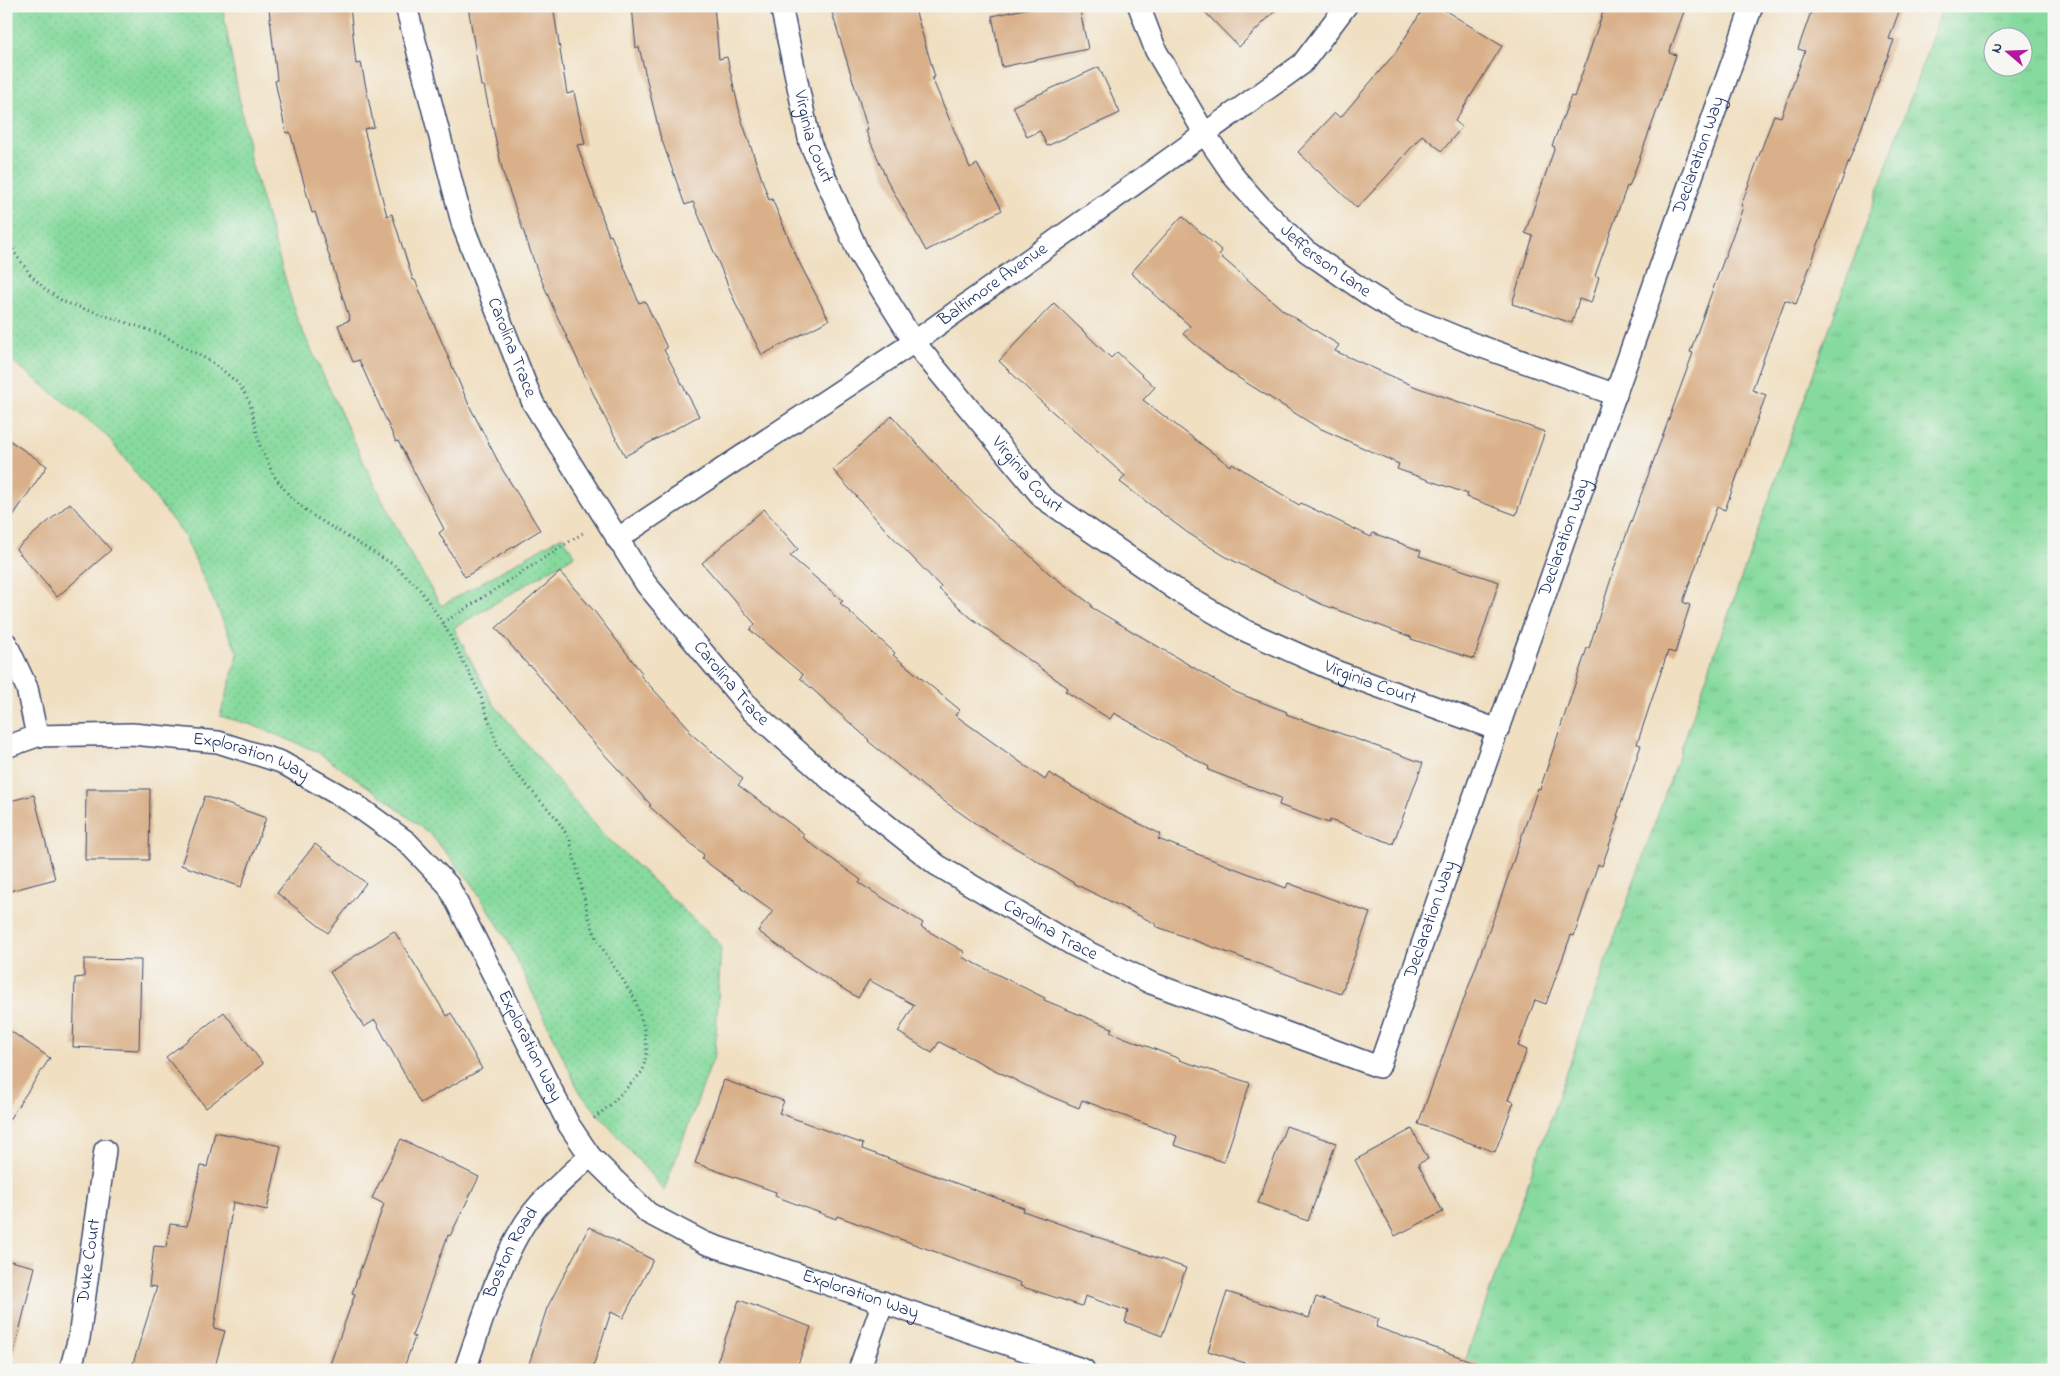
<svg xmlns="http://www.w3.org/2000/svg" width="2060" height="1376" font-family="'Indie Flower',sans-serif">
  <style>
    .grass { fill: url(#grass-tufts); stroke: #50847e; fill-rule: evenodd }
    .park { fill: url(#park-dots); stroke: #50847e }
    .building { fill: #d9b089 }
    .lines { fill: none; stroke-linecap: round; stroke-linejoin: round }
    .minor-casing { stroke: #3b496d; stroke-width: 24 }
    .path { stroke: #3b496d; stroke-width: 3; stroke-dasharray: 1 4; stroke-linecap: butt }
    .minor { stroke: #fff; stroke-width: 21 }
    .labels { text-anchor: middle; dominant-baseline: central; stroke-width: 4.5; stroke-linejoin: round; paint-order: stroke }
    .street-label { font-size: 18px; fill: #1b2f5e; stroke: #f6f6f2 }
  </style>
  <defs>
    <pattern id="grass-tufts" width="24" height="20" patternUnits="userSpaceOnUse" patternTransform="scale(1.25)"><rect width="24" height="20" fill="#86da9d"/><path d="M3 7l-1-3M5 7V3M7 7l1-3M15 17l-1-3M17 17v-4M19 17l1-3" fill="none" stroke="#73bb8a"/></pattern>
    <pattern id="park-dots" width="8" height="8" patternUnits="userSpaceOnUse" patternTransform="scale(1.25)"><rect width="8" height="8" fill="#86da9d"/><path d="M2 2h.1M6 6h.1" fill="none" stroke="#73bb8a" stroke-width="1.8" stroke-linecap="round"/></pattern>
  </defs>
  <rect width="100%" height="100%" fill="#f6f6f2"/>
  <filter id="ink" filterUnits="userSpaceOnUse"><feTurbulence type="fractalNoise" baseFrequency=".02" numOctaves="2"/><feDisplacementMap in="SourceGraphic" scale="10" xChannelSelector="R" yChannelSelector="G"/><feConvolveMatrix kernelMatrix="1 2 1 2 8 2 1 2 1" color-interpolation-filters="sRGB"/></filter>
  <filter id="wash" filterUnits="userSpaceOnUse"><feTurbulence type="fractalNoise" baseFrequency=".0096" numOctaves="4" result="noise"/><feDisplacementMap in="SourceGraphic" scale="20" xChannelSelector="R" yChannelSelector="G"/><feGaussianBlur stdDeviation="1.12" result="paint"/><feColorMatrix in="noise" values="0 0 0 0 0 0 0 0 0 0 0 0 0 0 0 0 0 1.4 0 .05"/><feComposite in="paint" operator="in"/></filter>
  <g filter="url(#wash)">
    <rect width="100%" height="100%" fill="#f0dfc1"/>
    <path class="grass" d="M 1943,6 L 2054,6 L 2054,1370 L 1462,1370 ZM 1992,38 L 2022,38 L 2022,68 L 1992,68 Z"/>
    <path class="park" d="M 6,6 L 222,6 L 251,162 L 297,319 L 365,465 L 407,548 L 441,606 L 562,536 L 575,555 L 454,628 L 493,703 L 546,767 L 603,834 L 721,945 L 715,1054 L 664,1190 L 580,1093 L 508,941 L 471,882 L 430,834 L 377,793 L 316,751 L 252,725 L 220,716 L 238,654 L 184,535 L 106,435 L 6,356 Z"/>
    <g id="blocks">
      <path class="building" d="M 295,6 L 350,6 L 356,64 L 361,63 L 374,127 L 364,129 L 387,216 L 392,214 L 413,280 L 415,280 L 469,405 L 502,469 L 540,530 L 465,577 L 439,533 L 444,529 L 398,441 L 396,442 L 359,360 L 353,362 L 338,325 L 350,320 L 315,212 L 312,213 L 290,132 L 286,133 L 275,81 L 277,80 L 269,9 Z
        M 468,6 L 553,6 L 567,94 L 574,92 L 585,144 L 577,145 L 609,236 L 611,235 L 639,303 L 645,301 L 667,348 L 664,350 L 699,416 L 625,456 L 601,410 L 552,305 L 536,267 L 503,173 L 484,86 L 481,86 Z
        M 632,6 L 714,6 L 719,59 L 727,57 L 741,118 L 769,200 L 772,199 L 799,262 L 829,320 L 762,355 L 738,309 L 693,202 L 685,205 L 660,135 L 639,47 L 636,48 Z
        M 830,6 L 914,6 L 935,77 L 932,78 L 970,168 L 977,164 L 1002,210 L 926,251 L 887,180 L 866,131 L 868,130 Z
        M 1038,6 L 1079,6 L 1088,49 L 1002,67 L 992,16 Z
        M 1199,6 L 1280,6 L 1239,47 Z
        M 1425,6 L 1438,6 L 1502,46 L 1455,121 L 1462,127 L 1442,151 L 1422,135 L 1387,176 L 1357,208 L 1298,152 L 1335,113 L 1340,118 L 1396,52 Z
        M 1605,6 L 1686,6 L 1669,53 L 1676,55 L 1659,105 L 1629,187 L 1627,186 L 1595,276 L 1599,277 L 1591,303 L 1579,299 L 1572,323 L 1512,304 L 1533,236 L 1525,233 L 1555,147 L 1552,146 L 1571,96 L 1574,97 Z
        M 1813,6 L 1901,6 L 1889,39 L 1894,40 L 1796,304 L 1785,300 L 1752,390 L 1766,395 L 1725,510 L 1717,507 L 1683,602 L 1690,605 L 1675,653 L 1668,651 L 1637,744 L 1641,745 L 1617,816 L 1619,817 L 1602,866 L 1598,864 L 1574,936 L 1571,935 L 1546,1004 L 1535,1000 L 1518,1046 L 1527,1050 L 1508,1100 L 1514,1102 L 1495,1152 L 1418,1124 L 1497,909 L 1538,788 L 1540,789 L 1587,648 L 1589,648 L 1616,563 L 1693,353 L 1690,352 L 1743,207 L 1741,206 L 1764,142 L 1774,115 L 1781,117 L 1805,51 L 1798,49 Z
        M 1099,67 L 1120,113 L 1047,146 L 1040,131 L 1027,137 L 1013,106 Z
        M 1182,216 L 1222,251 L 1219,255 L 1284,311 L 1339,345 L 1335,351 L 1416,387 L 1545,432 L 1516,515 L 1467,497 L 1468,494 L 1397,469 L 1399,464 L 1317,427 L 1226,370 L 1183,334 L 1190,326 L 1131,273 Z
        M 1054,303 L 1111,358 L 1117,352 L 1155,387 L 1143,400 L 1230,466 L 1232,463 L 1299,505 L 1301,503 L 1371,537 L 1373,533 L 1421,551 L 1419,556 L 1499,582 L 1474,659 L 1411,639 L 1411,637 L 1321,604 L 1228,558 L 1188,533 L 1120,482 L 1125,476 L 1036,397 L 999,361 Z
        M 892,416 L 943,473 L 989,518 L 1050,574 L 1092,605 L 1091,607 L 1235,692 L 1287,712 L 1286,714 L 1423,763 L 1393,844 L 1330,820 L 1329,823 L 1279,805 L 1281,798 L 1208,770 L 1209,767 L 1114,713 L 1110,719 L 1065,691 L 1068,688 L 970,617 L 939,589 L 941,587 L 885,529 L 833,470 Z
        M 6,438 L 47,466 L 6,526 Z
        M 70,503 L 111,550 L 57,597 L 16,549 Z
        M 764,509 L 798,549 L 790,556 L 843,601 L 840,603 L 895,653 L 893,655 L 960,710 L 955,715 L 1045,780 L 1049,773 L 1113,811 L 1161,834 L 1158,839 L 1286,888 L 1288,883 L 1370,913 L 1341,994 L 1155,926 L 1156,924 L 1077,885 L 979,826 L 924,787 L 868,741 L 869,740 L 800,678 L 803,675 L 750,630 L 755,624 L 702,563 Z
        M 560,572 L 594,611 L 642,673 L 640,675 L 690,729 L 688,731 L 743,779 L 738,785 L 804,834 L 802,837 L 861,880 L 859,883 L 923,923 L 921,927 L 965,952 L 962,957 L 1045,998 L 1044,1000 L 1112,1028 L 1110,1032 L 1180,1059 L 1179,1060 L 1250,1083 L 1224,1162 L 1174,1145 L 1177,1136 L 1082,1100 L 1079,1108 L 1037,1091 L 939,1042 L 932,1053 L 898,1032 L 914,1005 L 869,980 L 858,998 L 805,965 L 758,931 L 773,911 L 702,859 L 704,855 L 649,806 L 651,805 L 581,729 L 530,665 L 529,666 L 496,628 Z
        M 86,789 L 150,789 L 149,860 L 85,860 Z
        M 34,795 L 55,879 L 6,892 L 6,802 Z
        M 205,796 L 266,818 L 241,887 L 181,865 Z
        M 315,844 L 366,883 L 328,933 L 277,893 Z
        M 394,931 L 447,1016 L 451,1013 L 482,1069 L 420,1103 L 375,1020 L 364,1027 L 330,972 Z
        M 84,959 L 141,960 L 139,1050 L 73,1047 L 75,978 L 84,977 Z
        M 224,1012 L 263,1064 L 206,1108 L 166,1057 Z
        M 6,1028 L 50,1058 L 6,1124 Z
        M 724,1080 L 784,1101 L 779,1113 L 863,1144 L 862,1149 L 1024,1208 L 1023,1211 L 1186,1268 L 1162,1336 L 1125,1322 L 1128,1311 L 1085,1296 L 1082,1306 L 1020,1286 L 1021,1283 L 837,1216 L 836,1219 L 775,1196 L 776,1192 L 695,1163 Z
        M 1286,1126 L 1336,1143 L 1308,1221 L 1258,1203 Z
        M 1412,1129 L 1428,1159 L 1418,1164 L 1443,1212 L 1395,1236 L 1355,1160 Z
        M 215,1132 L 281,1146 L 267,1210 L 233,1202 L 214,1328 L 225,1331 L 214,1370 L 131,1370 L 157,1287 L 149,1286 L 154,1246 L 166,1247 L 170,1224 L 187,1226 L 201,1166 L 207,1167 Z
        M 401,1139 L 479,1177 L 450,1236 L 448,1235 L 412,1336 L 415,1337 L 403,1370 L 328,1370 L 355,1294 L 352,1293 L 384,1204 L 372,1198 Z
        M 589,1227 L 653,1260 L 623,1318 L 611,1312 L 592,1370 L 527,1370 L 547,1308 Z
        M 6,1260 L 35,1267 L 14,1352 L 6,1351 Z
        M 1227,1292 L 1309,1318 L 1316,1297 L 1379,1319 L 1376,1327 L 1488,1367 L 1488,1370 L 1266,1370 L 1208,1351 Z
        M 739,1300 L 811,1327 L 796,1370 L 738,1370 L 717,1362 Z"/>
    </g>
  </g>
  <g filter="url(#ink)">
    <use href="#blocks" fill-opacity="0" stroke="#3b496d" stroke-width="1"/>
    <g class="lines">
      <g class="minor-casing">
        <g id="minor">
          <path id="s1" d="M 406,6 L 463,226 L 533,403 L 646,584 L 752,711 L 834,783 L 937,865 L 1073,945 L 1151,983 L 1379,1067 L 1752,6"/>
          <path id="s2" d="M 781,6 L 810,143 L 859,254 L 914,342 L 1043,498 L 1181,593 L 1244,630 L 1338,672 L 1498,730"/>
          <path id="s3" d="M 1139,6 L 1156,51 L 1205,134 L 1235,178 L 1258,204 L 1306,251 L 1367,293 L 1401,314 L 1474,344 L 1616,395"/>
          <path id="s4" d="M 617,539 L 914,342 L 1302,64 L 1346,6"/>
          <path d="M 6,643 L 27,688 L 37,736"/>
          <path id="s5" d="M 6,747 L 37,736 L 132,734 L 218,742 L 281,762 L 353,803 L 407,842 L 448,885 L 569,1125 L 590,1156 L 648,1213 L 705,1243 L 1084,1370"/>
          <path id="s6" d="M 70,1370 L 79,1338 L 105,1150"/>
          <path id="s7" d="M 465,1370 C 482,1322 504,1244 538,1206 C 554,1188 572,1173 590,1156"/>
          <path d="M 859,1370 L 883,1302"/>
        </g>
      </g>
      <path class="path" d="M 6,29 L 9,66 L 6,136
        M 6,236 L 16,255 L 30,274 L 46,290 L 64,302 L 161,334 L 215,364 L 239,384 L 250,403 L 260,446 L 274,476 L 292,499 L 312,515 L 394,565 L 418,587 L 443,623 L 480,694 L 498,747 L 513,770 L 557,819 L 570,840 L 588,915 L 597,940 L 635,999 L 644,1028 L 647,1051 L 643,1071 L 610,1105 L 593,1119
        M 443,623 L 586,531"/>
      <use href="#minor" class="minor"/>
    </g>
  </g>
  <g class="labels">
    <g class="street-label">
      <text stroke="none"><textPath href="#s2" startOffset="135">Virginia Court</textPath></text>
      <text stroke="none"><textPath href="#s1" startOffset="2491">Declaration Way</textPath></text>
      <text stroke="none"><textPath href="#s3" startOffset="321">Jefferson Lane</textPath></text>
      <text stroke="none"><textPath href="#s4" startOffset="454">Baltimore Avenue</textPath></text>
      <text stroke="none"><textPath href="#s1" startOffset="358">Carolina Trace</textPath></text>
      <text stroke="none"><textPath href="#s2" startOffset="540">Virginia Court</textPath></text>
      <text stroke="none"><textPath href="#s1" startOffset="2086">Declaration Way</textPath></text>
      <text stroke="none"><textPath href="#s2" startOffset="945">Virginia Court</textPath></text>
      <text stroke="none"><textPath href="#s1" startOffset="762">Carolina Trace</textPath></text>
      <text stroke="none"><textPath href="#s5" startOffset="250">Exploration Way</textPath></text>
      <text stroke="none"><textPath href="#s1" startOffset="1681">Declaration Way</textPath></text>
      <text stroke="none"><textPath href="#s1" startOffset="1168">Carolina Trace</textPath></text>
      <text stroke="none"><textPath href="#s5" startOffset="670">Exploration Way</textPath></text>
      <text stroke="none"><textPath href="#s7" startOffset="126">Boston Road</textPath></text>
      <text stroke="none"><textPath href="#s6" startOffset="111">Duke Court</textPath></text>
      <text stroke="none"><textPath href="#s5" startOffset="1105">Exploration Way</textPath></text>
    </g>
  </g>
  <rect width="2060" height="1376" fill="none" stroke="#f6f6f2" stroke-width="25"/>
  <g transform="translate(2008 52) rotate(289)"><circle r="24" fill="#f6f6f2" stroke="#9ea6b7"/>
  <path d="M0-4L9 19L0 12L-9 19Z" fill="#b5179e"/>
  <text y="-8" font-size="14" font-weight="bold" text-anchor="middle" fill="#1b2f5e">N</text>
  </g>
</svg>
